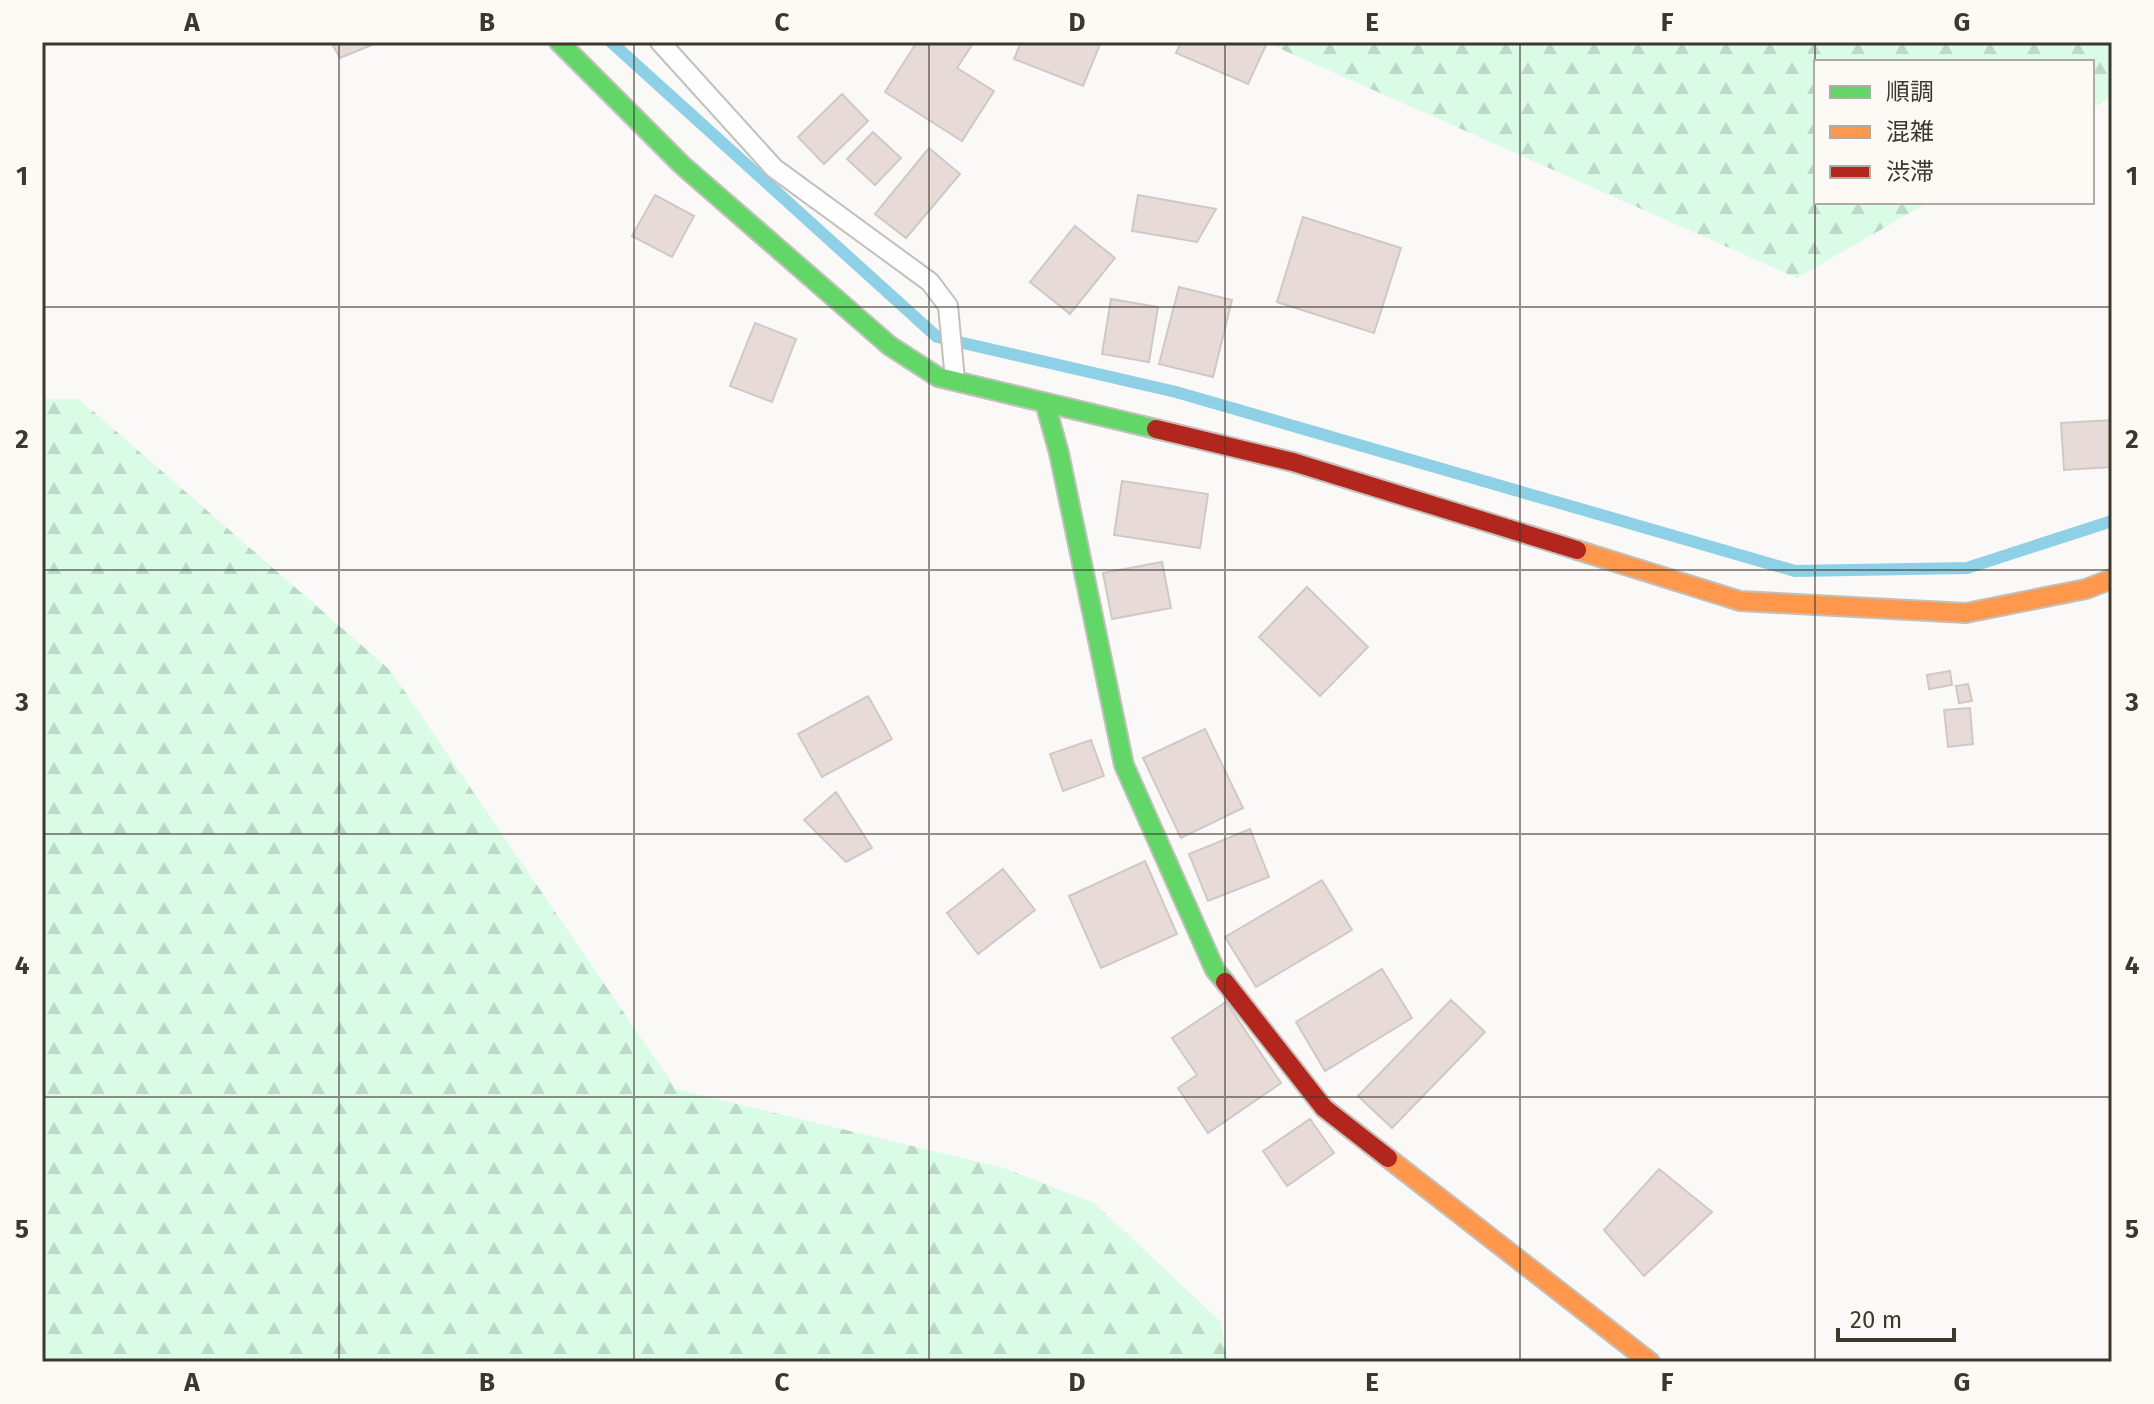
<svg xmlns="http://www.w3.org/2000/svg" width="2154" height="1404" font-family="'Fira Sans','Noto Sans JP',sans-serif">
  <style>
    .forest { fill: url(#forest-firs) }
    .lines { fill: none; stroke-linecap: round; stroke-linejoin: round }
    .stream { stroke: #8ed0e6; stroke-width: 12 }
    .building { fill: #e8dbd7; stroke: #cec9c6; stroke-width: 2 }
    .lane-casing { stroke: #c3c0bb; stroke-width: 22 }
    .fast-casing { stroke: #c3c0bb; stroke-width: 22 }
    .slow-casing { stroke: #c3c0bb; stroke-width: 22 }
    .jam-casing { stroke: #c3c0bb; stroke-width: 22 }
    .lane { stroke: #fefefe; stroke-width: 18 }
    .fast { stroke: #63d668; stroke-width: 18 }
    .slow { stroke: #ff974d; stroke-width: 18 }
    .jam { stroke: #b3261e; stroke-width: 18 }
    .grid { fill: none; stroke: #3d382e; stroke-width: 2; stroke-opacity: 0.55 }
    .neatline { fill: none; stroke: #3d382e; stroke-width: 3 }
    .grid-label { font-size: 26px; text-anchor: middle; font-weight: bold; fill: #3d382e }
  </style>
  <defs>
    <pattern id="forest-firs" width="22" height="20" patternUnits="userSpaceOnUse" patternTransform="scale(2)"><rect width="22" height="20" fill="#dafbe6"/><path d="M5 1l3.5 6h-7zM16 11l3.5 6h-7z" fill="#bcd8c6"/></pattern>
  </defs>
  <rect width="100%" height="100%" fill="#fbf9f7"/>
  <path class="forest" d="M 1265,42 L 2112,42 L 2112,96 L 2092,108 L 2092,62 L 1816,62 L 1816,202 L 1929,202 L 1797,278 Z
    M 42,399 L 79,399 L 390,670 L 676,1089 L 1004,1168 L 1094,1203 L 1221,1322 L 1228,1362 L 42,1362 Z"/>
  <g class="lines">
    <path class="stream" d="M 611,42 L 937,337 L 1176,392 L 1795,571 L 1967,568 L 2112,521"/>
  </g>
  <path class="building" d="M 331,42 L 379,42 L 340,58 Z
    M 917,42 L 974,42 L 957,68 L 994,91 L 962,141 L 885,92 Z
    M 1021,42 L 1101,42 L 1083,86 L 1014,59 Z
    M 1181,42 L 1265,42 L 1267,43 L 1248,84 L 1176,53 Z
    M 842,94 L 868,121 L 824,164 L 798,137 Z
    M 873,132 L 901,158 L 875,185 L 847,159 Z
    M 929,148 L 960,174 L 906,238 L 875,214 Z
    M 655,195 L 694,216 L 672,257 L 632,236 Z
    M 1138,195 L 1216,209 L 1197,242 L 1132,231 Z
    M 1303,217 L 1401,248 L 1374,333 L 1277,302 Z
    M 1075,226 L 1115,258 L 1070,314 L 1030,282 Z
    M 1179,287 L 1232,300 L 1213,377 L 1159,364 Z
    M 1111,299 L 1158,307 L 1149,362 L 1102,354 Z
    M 755,323 L 796,339 L 772,402 L 730,386 Z
    M 2112,420 L 2112,467 L 2064,470 L 2061,423 Z
    M 1122,481 L 1208,494 L 1200,548 L 1114,535 Z
    M 1162,562 L 1171,608 L 1112,619 L 1103,573 Z
    M 1307,587 L 1368,647 L 1320,696 L 1259,637 Z
    M 1950,671 L 1952,685 L 1929,689 L 1927,675 Z
    M 1968,684 L 1972,701 L 1959,703 L 1956,686 Z
    M 868,696 L 892,739 L 822,777 L 798,734 Z
    M 1970,708 L 1973,744 L 1948,747 L 1944,710 Z
    M 1205,729 L 1243,808 L 1181,838 L 1143,758 Z
    M 1091,740 L 1104,776 L 1063,791 L 1050,754 Z
    M 836,792 L 872,848 L 846,862 L 804,820 Z
    M 1250,829 L 1269,877 L 1208,901 L 1189,854 Z
    M 1145,861 L 1177,934 L 1101,968 L 1069,896 Z
    M 1003,869 L 1035,910 L 978,954 L 947,913 Z
    M 1322,880 L 1352,930 L 1256,987 L 1225,937 Z
    M 1382,969 L 1412,1018 L 1325,1071 L 1296,1022 Z
    M 1451,1000 L 1485,1032 L 1392,1128 L 1358,1096 Z
    M 1226,1002 L 1281,1083 L 1208,1133 L 1178,1088 L 1197,1075 L 1172,1038 Z
    M 1310,1119 L 1334,1153 L 1287,1186 L 1263,1151 Z
    M 1659,1169 L 1712,1212 L 1644,1276 L 1604,1230 Z"/>
  <g class="lines">
    <g class="lane-casing">
      <path id="lane" d="M 660,42 L 774,168 L 930,282 L 948,306 L 955,380"/>
    </g>
    <g class="fast-casing">
      <path id="fast" d="M 559,42 L 682,165 L 890,346 L 938,377 L 1156,429
        M 1045,403 L 1059,453 L 1124,765 L 1215,970 L 1225,982"/>
    </g>
    <g class="slow-casing">
      <path id="slow" d="M 1577,550 L 1740,601 L 1966,613 L 2086,589 L 2112,579
        M 1388,1158 L 1650,1362"/>
    </g>
    <g class="jam-casing">
      <path id="jam" d="M 1156,429 L 1293,462 L 1577,550
        M 1225,982 L 1324,1108 L 1388,1158"/>
    </g>
    <use href="#lane" class="lane"/>
    <use href="#fast" class="fast"/>
    <use href="#slow" class="slow"/>
    <use href="#jam" class="jam"/>
  </g>
  <path class="grid" d="M 339,42 L 339,1362M 634,42 L 634,1362M 929,42 L 929,1362M 1225,42 L 1225,1362M 1520,42 L 1520,1362M 1815,42 L 1815,1362M 42,307 L 2112,307M 42,570 L 2112,570M 42,834 L 2112,834M 42,1097 L 2112,1097"/>
  <rect width="2154" height="1404" fill="none" stroke="#fdfaf5" stroke-width="88"/>
  <rect x="1814" y="60" width="280" height="144" fill="#fdfaf5" stroke="#b0aca5" stroke-width="2"/>
  <rect x="1830" y="86" width="40" height="12" fill="#63d668" stroke="#b0aca5" stroke-width="2"/>
  <text x="1886" y="100" font-size="24" fill="#3d382e">順調</text>
  <rect x="1830" y="126" width="40" height="12" fill="#ff974d" stroke="#b0aca5" stroke-width="2"/>
  <text x="1886" y="140" font-size="24" fill="#3d382e">混雑</text>
  <rect x="1830" y="166" width="40" height="12" fill="#b3261e" stroke="#b0aca5" stroke-width="2"/>
  <text x="1886" y="180" font-size="24" fill="#3d382e">渋滞</text>
  <path d="M1838 1328v12h116v-12" fill="none" stroke="#3d382e" stroke-width="4"/>
  <text x="1850" y="1328" font-size="24" fill="#3d382e" stroke="#fdfaf5" stroke-width="6" paint-order="stroke">20 m</text>
  <rect x="44" y="44" width="2066" height="1316" class="neatline"/>
  <g class="grid-label">
    <text x="192" y="31">A</text>
    <text x="487" y="31">B</text>
    <text x="782" y="31">C</text>
    <text x="1077" y="31">D</text>
    <text x="1372" y="31">E</text>
    <text x="1667" y="31">F</text>
    <text x="1962" y="31">G</text>
    <text x="22" y="185">1</text>
    <text x="2132" y="185">1</text>
    <text x="22" y="448">2</text>
    <text x="2132" y="448">2</text>
    <text x="22" y="711">3</text>
    <text x="2132" y="711">3</text>
    <text x="22" y="974">4</text>
    <text x="2132" y="974">4</text>
    <text x="22" y="1238">5</text>
    <text x="2132" y="1238">5</text>
    <text x="192" y="1391">A</text>
    <text x="487" y="1391">B</text>
    <text x="782" y="1391">C</text>
    <text x="1077" y="1391">D</text>
    <text x="1372" y="1391">E</text>
    <text x="1667" y="1391">F</text>
    <text x="1962" y="1391">G</text>
  </g>
</svg>
